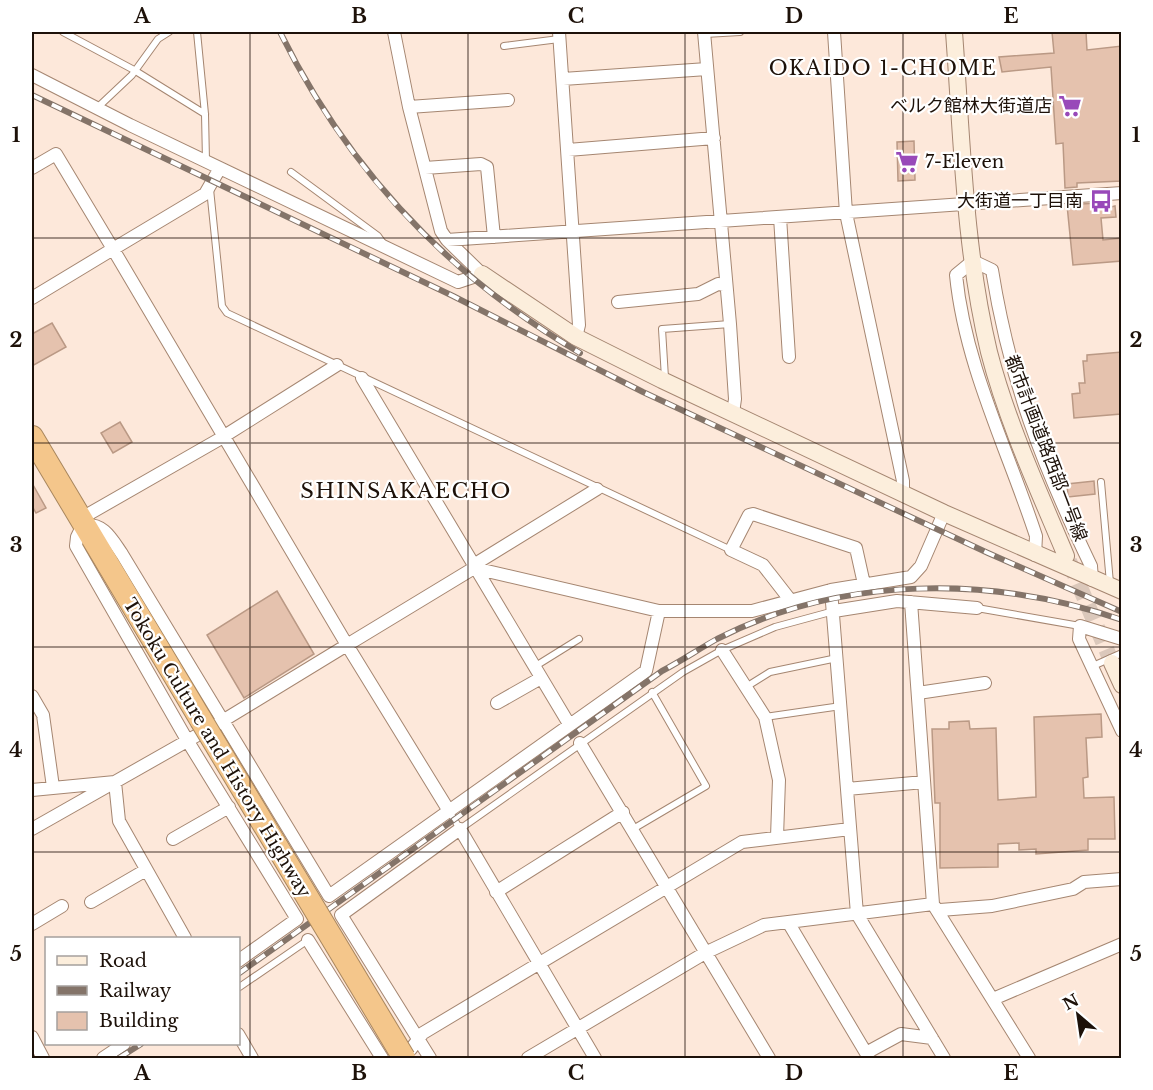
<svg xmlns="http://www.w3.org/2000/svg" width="1153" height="1090" font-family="'Libre Baskerville','Noto Sans JP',serif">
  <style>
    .building { fill: #e5c2ae; stroke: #ba9985; stroke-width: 1.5 }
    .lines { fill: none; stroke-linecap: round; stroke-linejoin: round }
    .secondary-tunnel { stroke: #dbc8bb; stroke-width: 16; stroke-dasharray: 16 8; stroke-linecap: butt }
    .lane-casing { stroke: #a58671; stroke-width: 8 }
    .street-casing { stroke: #a58671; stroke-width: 14 }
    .secondary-casing { stroke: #a58671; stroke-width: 18 }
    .highway-casing { stroke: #a9875e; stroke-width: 24 }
    .lane { stroke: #fff; stroke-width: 6 }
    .street { stroke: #fff; stroke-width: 12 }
    .secondary { stroke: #fceedc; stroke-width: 16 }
    .highway { stroke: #f4c68b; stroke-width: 22 }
    .rail-casing { stroke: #847469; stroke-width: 6 }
    .rail { stroke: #fff; stroke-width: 4; stroke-dasharray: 11; stroke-linecap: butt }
    .highway-bridge-casing { stroke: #a9875e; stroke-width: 24; stroke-linecap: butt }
    .highway-bridge { stroke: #f4c68b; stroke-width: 22 }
    .grid { fill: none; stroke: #1d1109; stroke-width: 1.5; stroke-opacity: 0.55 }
    .labels { text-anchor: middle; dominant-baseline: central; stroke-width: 4.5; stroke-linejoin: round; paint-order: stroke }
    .poi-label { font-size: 18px; fill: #1d1109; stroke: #fff; text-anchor: end }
    .street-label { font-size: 18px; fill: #1d1109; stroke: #fff }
    .neighbourhood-label { font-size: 20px; letter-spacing: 1.5px; fill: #1d1109; stroke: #fff }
    .quarter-label { font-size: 21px; letter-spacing: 1.5px; fill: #1d1109; stroke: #fff }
    .neatline { fill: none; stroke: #1d1109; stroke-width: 2 }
    .grid-label { font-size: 20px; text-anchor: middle; font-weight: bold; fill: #1d1109 }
  </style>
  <rect width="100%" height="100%" fill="#fde8da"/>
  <path class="building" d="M 1052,32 L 1086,32 L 1087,50 L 1122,46 L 1122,181 L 1077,183 L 1077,187 L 1065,188 L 1063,143 L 1056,144 L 1051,67 L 1002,72 L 999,57 L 1054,53 Z
    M 914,141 L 915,180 L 898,181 L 897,142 Z
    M 1111,202 L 1111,207 L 1115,206 L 1116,217 L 1101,218 L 1103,240 L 1122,238 L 1122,261 L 1073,265 L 1067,205 Z
    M 52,323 L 66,347 L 32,366 L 32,334 Z
    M 1122,352 L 1121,414 L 1074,418 L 1072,394 L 1080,393 L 1079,383 L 1085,383 L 1083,361 L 1087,361 L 1087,355 Z
    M 120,422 L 132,442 L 113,453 L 101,433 Z
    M 1094,481 L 1095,494 L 1068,497 L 1067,484 Z
    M 32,483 L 46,508 L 36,513 L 32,506 Z
    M 277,591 L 314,654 L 244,698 L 207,635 Z
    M 1101,714 L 1102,737 L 1086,738 L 1088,777 L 1083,778 L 1084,798 L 1114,797 L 1115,839 L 1088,839 L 1088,850 L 1036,854 L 1036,849 L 1019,850 L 1019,843 L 998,844 L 998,867 L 940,868 L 940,803 L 935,803 L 932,729 L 949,729 L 949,722 L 969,721 L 970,729 L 996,728 L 998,800 L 1036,797 L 1034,717 Z"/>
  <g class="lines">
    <path class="secondary-tunnel" d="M 1069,561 L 1112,663"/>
    <g class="lane-casing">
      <path id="lane" d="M 63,32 L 134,70 L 205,114
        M 197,32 L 205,114 L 206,161
        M 705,34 L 740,32
        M 504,46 L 559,39
        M 97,108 L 132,75 L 158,39 L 169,32
        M 291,172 L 378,236 L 383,243
        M 210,189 L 222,306 L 227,313 L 731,550
        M 665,378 L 662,329 L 730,324
        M 1101,482 L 1110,583
        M 977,608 L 1080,626
        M 1093,666 L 1122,653
        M 534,667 L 579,639
        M 746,687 L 770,672 L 837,658
        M 765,717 L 841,706
        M 449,811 L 460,829 L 683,672 L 722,650 L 775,627 L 834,611
        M 633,829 L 706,786 L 652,692
        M 238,988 L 308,940"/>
    </g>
    <g class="street-casing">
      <path id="street" d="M 394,32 L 409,107 L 441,231 L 447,240 L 1122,193
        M 559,32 L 579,325 L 576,337
        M 704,32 L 730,324 L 735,399 L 733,413
        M 834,32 L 846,213 L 903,481 L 903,492
        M 32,75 L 130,125 L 458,282 L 482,274 L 447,240
        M 563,79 L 707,69
        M 409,107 L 508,100
        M 568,150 L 714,138
        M 32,168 L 56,154 L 113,249 L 205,194 L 220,168
        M 425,168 L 481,164 L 487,167 L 494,237
        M 780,217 L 789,357
        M 32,298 L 113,249 L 347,645 L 224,720 L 32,829
        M 618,302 L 698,294 L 718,284 L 726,285
        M 362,378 L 569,724
        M 80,519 L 218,440 L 337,365
        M 1035,555 L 1036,536 C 1008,450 965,366 956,275 L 973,261 L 992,270 C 1010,382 1042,464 1091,566 L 1092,580
        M 474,568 L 480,561 L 597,489
        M 831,590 L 857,914 L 944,1058
        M 791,601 L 763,565 L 731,550 L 749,515 L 753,514 L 856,548 L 864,584
        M 911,602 L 933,904
        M 834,611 L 897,601 L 977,608
        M 1122,639 L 1080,626 L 1079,639 L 1122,731
        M 722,650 L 765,717 L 779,780 L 777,837
        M 918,693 L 985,683
        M 32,696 L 43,715 L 53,787
        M 497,703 L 541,678
        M 580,743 L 769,1058
        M 847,789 L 924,782
        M 32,790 L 115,782 L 119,821 L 185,938
        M 449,811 L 347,645 L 474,568 L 659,611 L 752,611 L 831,590 L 911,577 L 921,566 L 944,513
        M 173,839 L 229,807
        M 496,892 L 623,812
        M 91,902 L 146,870
        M 940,910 L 992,906 L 1073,889 L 1084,882 L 1122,879
        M 788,922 L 869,1058
        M 32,924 L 62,906
        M 308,940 L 382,1058
        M 238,961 L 297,919 L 187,740 L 76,546 L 77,537 L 83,525 C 104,523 111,538 122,554 L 329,896 L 646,671 L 659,611
        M 993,999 L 1122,944
        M 238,1034 L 252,1058
        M 32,1037 L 43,1058
        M 866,1053 L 901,1034 L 932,1038
        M 399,1057 L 411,1049 L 423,1033 L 742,842 L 850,829
        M 103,1058 L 124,1044
        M 430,1058 L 341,915 L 460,829 L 595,1058
        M 528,1058 L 705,953 L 764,925 L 933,904 L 1029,1058"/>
    </g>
    <g class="secondary-casing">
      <path id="secondary" d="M 954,32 C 962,138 964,248 989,352 C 1007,422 1038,489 1066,556
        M 482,274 L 576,337 L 662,380 L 944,513 L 1122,591
        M 1112,663 L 1122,685"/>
    </g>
    <g class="highway-casing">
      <path id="highway" d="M 32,437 L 201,720"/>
    </g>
    <use href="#lane" class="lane"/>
    <use href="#street" class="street"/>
    <use href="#secondary" class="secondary"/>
    <use href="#highway" class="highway"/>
    <g class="rail-casing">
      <path id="rail" d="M 280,32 C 348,170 447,275 580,353
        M 32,95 L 453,296 L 643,392 L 988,553 L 1122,612
        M 238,974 L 662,671 C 681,661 699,649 717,639 C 842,575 992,575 1122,620
        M 119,1058 L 141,1044"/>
    </g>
    <use href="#rail" class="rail"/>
    <g class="highway-bridge-casing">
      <path id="highway-bridge" d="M 201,720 L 404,1058"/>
    </g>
    <use href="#highway-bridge" class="highway-bridge"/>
  </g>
  <path class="grid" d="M 250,32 L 250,1058M 468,32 L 468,1058M 685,32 L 685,1058M 903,32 L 903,1058M 32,238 L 1122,238M 32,443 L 1122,443M 32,647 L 1122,647M 32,852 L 1122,852"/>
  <defs>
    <g id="supermarket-bare" transform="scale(1.8)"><path d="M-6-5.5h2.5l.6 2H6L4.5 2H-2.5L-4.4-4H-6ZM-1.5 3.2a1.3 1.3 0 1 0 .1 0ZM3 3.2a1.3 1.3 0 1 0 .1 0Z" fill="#9849b9" stroke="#fff" stroke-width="2.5" paint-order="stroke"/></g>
    <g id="bus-bare" transform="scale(1.8)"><path d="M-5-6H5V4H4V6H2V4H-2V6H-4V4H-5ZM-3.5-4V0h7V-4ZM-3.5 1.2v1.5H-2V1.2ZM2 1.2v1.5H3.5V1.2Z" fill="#9849b9" stroke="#fff" stroke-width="2.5" paint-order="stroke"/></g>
  </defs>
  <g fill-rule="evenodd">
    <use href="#supermarket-bare" x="1070" y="106"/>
    <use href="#supermarket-bare" x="907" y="162"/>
    <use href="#bus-bare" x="1101" y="201"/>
  </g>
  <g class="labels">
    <g class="poi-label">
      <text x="1052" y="106">ベルク館林大街道店</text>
      <text x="925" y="162" text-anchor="start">7-Eleven</text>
      <text x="1083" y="201">大街道一丁目南</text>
    </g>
    <g class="street-label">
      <text transform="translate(1046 448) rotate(69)">都市計画道路西部一号線</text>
      <text transform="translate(217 748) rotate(59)">Tokoku Culture and History Highway</text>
    </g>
    <g class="neighbourhood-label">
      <text x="883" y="68">OKAIDO 1-CHOME</text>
    </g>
    <g class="quarter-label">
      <text x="406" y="491">SHINSAKAECHO</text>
    </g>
  </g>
  <rect width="1153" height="1090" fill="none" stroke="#ffffff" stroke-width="66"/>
  <rect x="45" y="937" width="195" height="108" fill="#ffffff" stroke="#a5a09d" stroke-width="1.5"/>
  <rect x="57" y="956" width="30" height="9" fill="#fceedc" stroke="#a5a09d" stroke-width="1.5"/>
  <text x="99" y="967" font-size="18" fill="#1d1109">Road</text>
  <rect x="57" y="986" width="30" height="9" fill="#847469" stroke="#a5a09d" stroke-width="1.5"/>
  <text x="99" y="997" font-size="18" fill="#1d1109">Railway</text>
  <rect x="57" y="1012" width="30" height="18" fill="#e5c2ae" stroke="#a5a09d" stroke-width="1.5"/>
  <text x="99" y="1027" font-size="18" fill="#1d1109">Building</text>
  <g transform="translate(1078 1015) rotate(331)" stroke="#ffffff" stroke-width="4.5" paint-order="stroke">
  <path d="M0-4.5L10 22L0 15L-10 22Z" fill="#1d1109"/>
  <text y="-9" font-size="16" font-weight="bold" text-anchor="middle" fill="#1d1109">N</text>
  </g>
  <rect x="33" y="33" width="1087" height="1024" class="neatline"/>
  <g class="grid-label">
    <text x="142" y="23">A</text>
    <text x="359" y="23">B</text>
    <text x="576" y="23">C</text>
    <text x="794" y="23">D</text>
    <text x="1011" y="23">E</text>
    <text x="16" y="142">1</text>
    <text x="1136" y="142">1</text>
    <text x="16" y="347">2</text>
    <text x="1136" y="347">2</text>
    <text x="16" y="552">3</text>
    <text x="1136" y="552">3</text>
    <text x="16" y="757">4</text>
    <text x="1136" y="757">4</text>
    <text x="16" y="961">5</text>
    <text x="1136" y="961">5</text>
    <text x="142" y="1080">A</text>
    <text x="359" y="1080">B</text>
    <text x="576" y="1080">C</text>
    <text x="794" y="1080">D</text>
    <text x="1011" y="1080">E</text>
  </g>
</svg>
